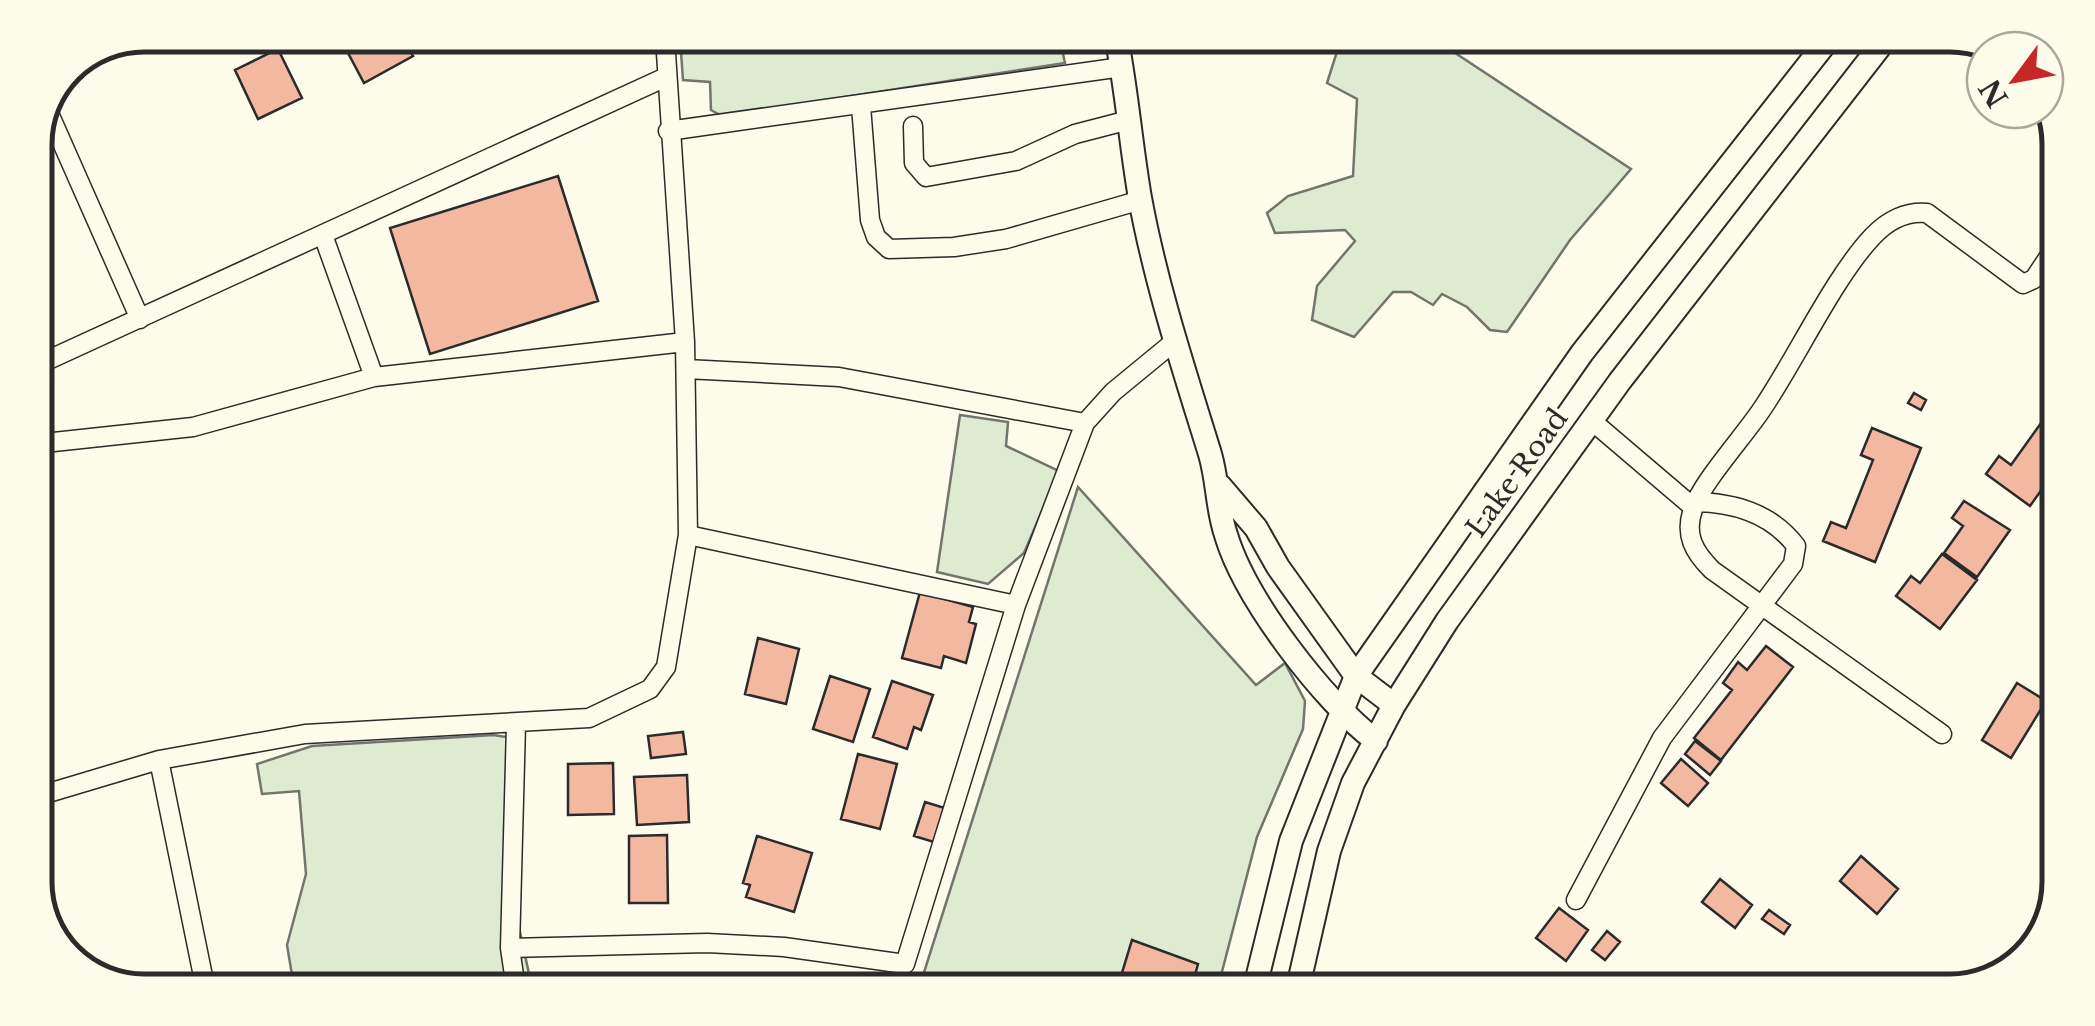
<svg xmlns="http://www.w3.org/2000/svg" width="2095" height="1026" font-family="'Libre Baskerville',serif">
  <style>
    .green { fill: #deebd1; stroke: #74746e; stroke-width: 2.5 }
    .building { fill: #f2b8a0; stroke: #2b2b2b; stroke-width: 2.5 }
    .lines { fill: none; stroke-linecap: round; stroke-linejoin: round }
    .street-casing { stroke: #2b2b2b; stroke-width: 21 }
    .secondary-casing { stroke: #2b2b2b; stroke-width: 26 }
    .street { stroke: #fdfbea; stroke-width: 18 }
    .secondary { stroke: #fdfbea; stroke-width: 22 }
    .labels { text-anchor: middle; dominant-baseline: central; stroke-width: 8; stroke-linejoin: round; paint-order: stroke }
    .street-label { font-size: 28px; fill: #2b2b2b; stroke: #fdfbea }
    .rim { fill: none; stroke: #2b2b2b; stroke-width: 5 }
  </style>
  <rect width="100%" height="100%" fill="#fdfbea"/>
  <path class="green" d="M 680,38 L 1060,40 L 1065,63 L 722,116 L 711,110 L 710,82 L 683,80 Z
    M 1340,42 L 1440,43 L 1631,169 L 1570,240 L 1507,332 L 1490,330 L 1467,307 L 1442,294 L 1433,305 L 1411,292 L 1393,292 L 1354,337 L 1312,320 L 1317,286 L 1355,241 L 1345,230 L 1275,233 L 1267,213 L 1288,196 L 1353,176 L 1357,99 L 1327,83 Z
    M 960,415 L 1008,422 L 1006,446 L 1059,471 L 1024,553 L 988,584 L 937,572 Z
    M 1078,487 L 1256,685 L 1285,663 L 1305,701 L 1303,729 L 1257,837 L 1218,987 L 920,985 Z
    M 493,735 L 520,739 L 518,923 L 531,983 L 293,981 L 287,945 L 306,874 L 299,791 L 262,794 L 257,764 L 312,746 Z"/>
  <path class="building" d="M 224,35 L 263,36 L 231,51 Z
    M 339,36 L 402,37 L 413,56 L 364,83 Z
    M 278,49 L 302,98 L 258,119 L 235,70 Z
    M 558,176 L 598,301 L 430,354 L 390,228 Z
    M 2057,376 L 2055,471 L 2030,506 L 1986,474 L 1999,456 L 2011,465 L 2054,405 L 2042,397 Z
    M 1914,393 L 1926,400 L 1921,410 L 1908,403 Z
    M 1872,428 L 1921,448 L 1875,562 L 1823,541 L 1831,522 L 1846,528 L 1873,460 L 1861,455 Z
    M 1964,501 L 2010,530 L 1977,577 L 1944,553 L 1963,526 L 1952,518 Z
    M 1942,554 L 1977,580 L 1940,629 L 1896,596 L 1911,576 L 1920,583 Z
    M 920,592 L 973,607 L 969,622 L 976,624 L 966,663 L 944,656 L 941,668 L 902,658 Z
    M 758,638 L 799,649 L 786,704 L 745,694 Z
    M 1766,646 L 1793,667 L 1721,760 L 1694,738 L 1732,690 L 1723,683 L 1738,662 L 1747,670 Z
    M 830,676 L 870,689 L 853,742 L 813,729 Z
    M 892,681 L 933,695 L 921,730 L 914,727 L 907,749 L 873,737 Z
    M 2017,683 L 2046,701 L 2011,758 L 1982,740 Z
    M 683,732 L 686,754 L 651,758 L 648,736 Z
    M 1695,741 L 1721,761 L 1710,775 L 1685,754 Z
    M 858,754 L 897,764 L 880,829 L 841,819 Z
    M 1681,759 L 1708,783 L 1688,806 L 1661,783 Z
    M 613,763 L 614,814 L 568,815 L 568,764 Z
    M 687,775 L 689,822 L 637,825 L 634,777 Z
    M 925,802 L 948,809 L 937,843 L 914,836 Z
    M 667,835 L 668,903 L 629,903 L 629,836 Z
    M 757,836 L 812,853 L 794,912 L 746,897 L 750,885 L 743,883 Z
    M 1861,856 L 1898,889 L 1877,914 L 1840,881 Z
    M 1720,879 L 1752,905 L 1735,928 L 1702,902 Z
    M 1559,908 L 1588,930 L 1566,961 L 1536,938 Z
    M 1769,910 L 1790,925 L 1784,934 L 1762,919 Z
    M 1607,931 L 1620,942 L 1605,960 L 1592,950 Z
    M 1132,940 L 1198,964 L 1192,986 L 1118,986 Z"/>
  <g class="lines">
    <g class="street-casing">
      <path id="street" d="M 861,106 L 870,220 L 876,237 L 889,249 L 954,247 L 1006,239 L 1141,200
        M 48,111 L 140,319
        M 913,126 L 914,163 L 926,177 L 1016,161 L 1075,134 L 1129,120
        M 668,131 L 1122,67
        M 323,235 L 374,377
        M 35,366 L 666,77
        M 686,369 L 839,377 L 1085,423
        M 1592,421 L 1693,507
        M 35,444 L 193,427 L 374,377 L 685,342
        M 688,535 L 1016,605
        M 1942,734 L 1712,570 C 1694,552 1684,535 1693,509 C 1701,483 1745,435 1762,409 C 1796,359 1834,277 1873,236 C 1888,220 1907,211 1927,213 L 2023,284 L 2034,279 L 2058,243
        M 159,760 L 204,981
        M 35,797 L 159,760 L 305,734 L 589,718 L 650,689 L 666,667 L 688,535 L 685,342 L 665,38
        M 1576,900 L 1662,738 L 1793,564 L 1796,546 C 1772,514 1735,503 1697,502
        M 510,948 L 707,943 L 784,947 L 905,964 L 1016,605 L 1085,423 L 1113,392 L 1175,341
        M 515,982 L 510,948 L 516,725"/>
    </g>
    <g class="secondary-casing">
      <path id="secondary" d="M 1117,41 C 1127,93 1131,146 1140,198 C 1156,285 1184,370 1210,454 C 1218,481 1217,509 1226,535 C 1245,599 1324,702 1376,741
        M 1220,486 L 1256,528 L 1278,567 L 1356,676 L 1394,705
        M 1255,987 L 1291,841 L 1356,676 L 1582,353 L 1824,45
        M 1298,987 L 1329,851 L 1353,783 L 1394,705 L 1447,621 L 1620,381 L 1881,45"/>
    </g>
    <use href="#street" class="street"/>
    <use href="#secondary" class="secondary"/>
  </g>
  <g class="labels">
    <g class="street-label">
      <text transform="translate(1517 473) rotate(-54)">Lake Road</text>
    </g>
  </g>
  <path d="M0 0H2095V1026H0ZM144 52H1950A92 92 0 0 1 2042 144V882A92 92 0 0 1 1950 974H144A92 92 0 0 1 52 882V144A92 92 0 0 1 144 52Z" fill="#fdfbea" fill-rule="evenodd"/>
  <path class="rim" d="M144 52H1950A92 92 0 0 1 2042 144V882A92 92 0 0 1 1950 974H144A92 92 0 0 1 52 882V144A92 92 0 0 1 144 52Z"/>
  <g transform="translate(2015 80) rotate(238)"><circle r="48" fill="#fdfbea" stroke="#a9a89e" stroke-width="2.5"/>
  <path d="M0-8L18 38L0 25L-18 38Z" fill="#c62828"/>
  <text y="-15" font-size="28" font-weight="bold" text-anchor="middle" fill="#2b2b2b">N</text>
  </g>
</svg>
